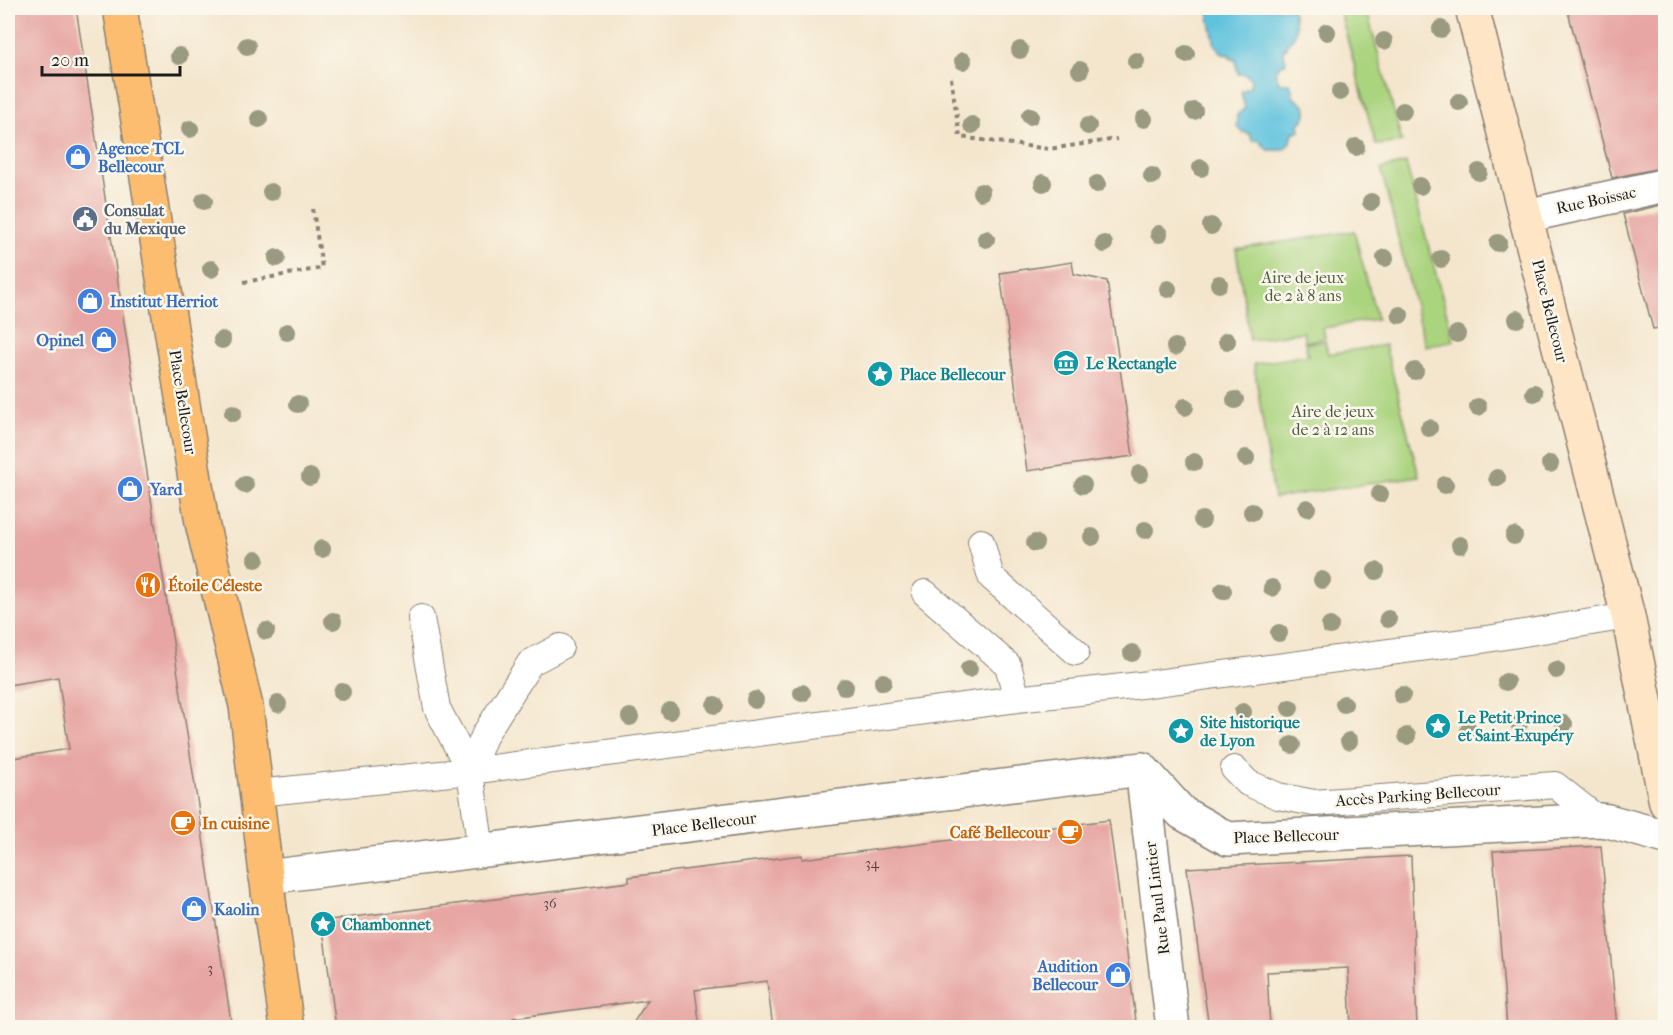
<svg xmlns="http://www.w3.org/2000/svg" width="1673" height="1035" font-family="'IM FELL French Canon',serif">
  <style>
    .green { fill: #abd47f; stroke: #64784e; stroke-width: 1.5 }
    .water { fill: #60c3de; stroke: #3e707d; stroke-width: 1.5 }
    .building { fill: #e7a6a3 }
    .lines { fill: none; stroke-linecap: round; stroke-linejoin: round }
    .service-casing { stroke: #888174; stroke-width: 28 }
    .minor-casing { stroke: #888174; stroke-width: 36 }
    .secondary-casing { stroke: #888174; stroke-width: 36 }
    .primary-casing { stroke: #888174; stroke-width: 36 }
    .path { stroke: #888174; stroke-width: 4; stroke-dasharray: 4.5 4.5; stroke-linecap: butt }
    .service { stroke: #fff; stroke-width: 26 }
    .minor { stroke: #fff; stroke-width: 33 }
    .secondary { stroke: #fee5c5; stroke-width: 33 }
    .primary { stroke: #fcbd6f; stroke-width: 33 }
    .tree { fill: #999a7f }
    .labels { text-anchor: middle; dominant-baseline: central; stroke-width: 5; stroke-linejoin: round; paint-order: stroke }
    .number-label { font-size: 14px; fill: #4f3e3e }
    .shop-label { font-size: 16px; font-weight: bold; fill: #366cbe; stroke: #fbf7ec; text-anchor: start }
    .street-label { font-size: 16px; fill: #1c1c1c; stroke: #fbf7ec }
    .service-label { font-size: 16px; font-weight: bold; fill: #4e5e75; stroke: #fbf7ec; text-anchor: start }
    .park-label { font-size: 16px; fill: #4e5c3f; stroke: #fbf7ec }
    .culture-label { font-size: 16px; font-weight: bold; fill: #0d838f; stroke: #fbf7ec; text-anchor: start }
    .food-label { font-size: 16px; font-weight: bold; fill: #c56008; stroke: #fbf7ec; text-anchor: start }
  </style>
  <rect width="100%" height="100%" fill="#fbf7ec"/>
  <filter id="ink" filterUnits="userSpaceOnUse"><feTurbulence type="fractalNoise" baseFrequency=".0167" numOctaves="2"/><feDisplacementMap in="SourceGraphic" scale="12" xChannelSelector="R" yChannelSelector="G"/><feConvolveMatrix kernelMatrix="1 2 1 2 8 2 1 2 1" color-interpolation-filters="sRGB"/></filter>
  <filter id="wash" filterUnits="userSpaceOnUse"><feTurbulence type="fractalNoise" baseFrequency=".008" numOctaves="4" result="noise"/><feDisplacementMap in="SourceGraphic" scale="24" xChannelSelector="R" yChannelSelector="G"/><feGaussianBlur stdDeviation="1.35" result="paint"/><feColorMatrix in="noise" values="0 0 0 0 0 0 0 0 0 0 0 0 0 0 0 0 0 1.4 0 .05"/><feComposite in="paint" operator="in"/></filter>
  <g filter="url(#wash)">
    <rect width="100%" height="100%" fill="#f4e6cd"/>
    <path class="green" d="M 1339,8 L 1366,8 L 1402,142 L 1376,145 Z
      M 1406,163 L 1454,341 L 1425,346 L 1381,169 Z
      M 1354,231 L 1377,319 L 1323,328 L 1325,338 L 1305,342 L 1303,332 L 1250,340 L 1236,249 Z
      M 1325,341 L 1328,354 L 1385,345 L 1419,476 L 1274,498 L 1254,364 L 1308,355 L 1305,343 Z"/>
    <path class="water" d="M 1207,8 L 1292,8 C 1295,21 1301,36 1286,44 L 1287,48 L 1283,49 L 1286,63 L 1280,65 C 1275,71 1274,78 1281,83 L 1290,83 L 1294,98 L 1305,105 C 1308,113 1305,119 1299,124 L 1300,131 L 1293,132 L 1291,142 L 1283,150 L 1268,150 L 1258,140 L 1252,141 L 1250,134 L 1243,132 L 1237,127 L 1237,115 L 1245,108 L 1241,92 L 1250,87 L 1251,79 L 1244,73 L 1238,74 L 1235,59 L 1231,59 L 1230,55 L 1223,54 L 1215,45 Z"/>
    <g id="blocks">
      <path class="building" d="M 8,8 L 76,8 L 232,1028 L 8,1028 L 8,759 L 69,749 L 58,677 L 8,685 Z
        M 1567,8 L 1665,8 L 1665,167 L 1612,178 Z
        M 1665,204 L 1665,327 L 1653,329 L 1623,214 Z
        M 1072,262 L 1074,274 L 1107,281 L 1133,456 L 1027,471 L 1000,273 Z
        M 1109,820 L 1137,1028 L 773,1028 L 767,981 L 695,990 L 700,1028 L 630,1028 L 648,1000 L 513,1018 L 514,1028 L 336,1028 L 322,921 L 629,882 L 629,877 L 802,855 L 802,859 Z
        M 1601,846 L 1617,1028 L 1507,1028 L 1493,851 Z
        M 1411,856 L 1417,1028 L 1351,1028 L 1348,968 L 1267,972 L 1270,1028 L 1209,1028 L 1187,868 Z"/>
    </g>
  </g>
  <g filter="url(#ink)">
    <use href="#blocks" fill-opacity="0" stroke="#888174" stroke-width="1.5"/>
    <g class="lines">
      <g class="service-casing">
        <path id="service" d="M 981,542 L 991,577 L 1076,652
          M 925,593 L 1008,665 L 1017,699
          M 421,618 L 437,708 L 470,771 L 481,851
          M 1234,769 L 1248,783 L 1278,796 L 1314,803 L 1555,785 L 1599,820
          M 470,771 L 485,734 L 530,663 L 560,647
          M 257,793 L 470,771 L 1017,699 L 1141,685 L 1487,639 L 1628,616"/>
      </g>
      <g class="minor-casing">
        <path id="minor" d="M 1526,216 L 1666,185
          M 1142,769 L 1182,813 L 1228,839 L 1599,820 L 1608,821 L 1666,837
          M 1142,769 L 1173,1028
          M 266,877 L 1142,769"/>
      </g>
      <g class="secondary-casing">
        <path id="secondary" d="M 1472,8 L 1628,616 L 1666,803"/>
      </g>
      <g class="primary-casing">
        <path id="primary" d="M 120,8 L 202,523 L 246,706 L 270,908 L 287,1028"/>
      </g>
      <path class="path" d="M 951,78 L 960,137 L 1049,149 L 1117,139
        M 244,282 L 322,268 L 313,209"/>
      <use href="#service" class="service"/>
      <use href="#minor" class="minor"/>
      <use href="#secondary" class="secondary"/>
      <use href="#primary" class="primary"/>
    </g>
    <g class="tree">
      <circle cx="1441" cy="29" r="9"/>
      <circle cx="1327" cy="32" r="9"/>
      <circle cx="1384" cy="41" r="9"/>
      <circle cx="247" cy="46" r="9"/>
      <circle cx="1020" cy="50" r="9"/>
      <circle cx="1186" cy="54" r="9"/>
      <circle cx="179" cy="56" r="9"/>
      <circle cx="963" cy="61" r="9"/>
      <circle cx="1136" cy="61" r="9"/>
      <circle cx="1080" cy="70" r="9"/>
      <circle cx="1340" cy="92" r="9"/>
      <circle cx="1459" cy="102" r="9"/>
      <circle cx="1194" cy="111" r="9"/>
      <circle cx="1403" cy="111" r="9"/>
      <circle cx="1030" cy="116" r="9"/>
      <circle cx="259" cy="119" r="9"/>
      <circle cx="1144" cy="119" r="9"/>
      <circle cx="972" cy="125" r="9"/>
      <circle cx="1088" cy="126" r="9"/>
      <circle cx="190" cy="129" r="9"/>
      <circle cx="1356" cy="147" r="9"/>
      <circle cx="1201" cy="168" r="9"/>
      <circle cx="1479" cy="172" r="9"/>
      <circle cx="1152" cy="176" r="9"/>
      <circle cx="1043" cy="183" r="9"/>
      <circle cx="1097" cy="184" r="9"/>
      <circle cx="1420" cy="186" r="9"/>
      <circle cx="271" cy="192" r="9"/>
      <circle cx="981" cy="192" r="9"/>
      <circle cx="204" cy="201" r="9"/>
      <circle cx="1371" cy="202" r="9"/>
      <circle cx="1211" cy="226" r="9"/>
      <circle cx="1159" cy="234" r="9"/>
      <circle cx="986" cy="239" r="9"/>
      <circle cx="1498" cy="243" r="9"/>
      <circle cx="1104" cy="244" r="9"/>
      <circle cx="277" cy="258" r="9"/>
      <circle cx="1385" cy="258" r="9"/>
      <circle cx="1441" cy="259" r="9"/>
      <circle cx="211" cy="269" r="9"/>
      <circle cx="1219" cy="284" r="9"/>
      <circle cx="1168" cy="289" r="9"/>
      <circle cx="1400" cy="315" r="9"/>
      <circle cx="1517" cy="319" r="9"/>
      <circle cx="287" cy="332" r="9"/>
      <circle cx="1457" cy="334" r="9"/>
      <circle cx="222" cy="340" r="9"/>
      <circle cx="1227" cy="341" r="9"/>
      <circle cx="1175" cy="347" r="9"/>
      <circle cx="1415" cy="371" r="9"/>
      <circle cx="1534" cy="393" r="9"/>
      <circle cx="1235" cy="400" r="9"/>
      <circle cx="298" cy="404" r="9"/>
      <circle cx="1185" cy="407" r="9"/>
      <circle cx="1478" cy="407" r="9"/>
      <circle cx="233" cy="413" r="9"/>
      <circle cx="1429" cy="428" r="9"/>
      <circle cx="1246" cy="458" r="9"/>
      <circle cx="1194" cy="462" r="9"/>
      <circle cx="1550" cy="464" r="9"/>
      <circle cx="1140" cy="474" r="9"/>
      <circle cx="310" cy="477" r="9"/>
      <circle cx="1497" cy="478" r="9"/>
      <circle cx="245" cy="485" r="9"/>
      <circle cx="1083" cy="485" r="9"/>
      <circle cx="1445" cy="485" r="9"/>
      <circle cx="1380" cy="494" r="9"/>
      <circle cx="1307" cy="508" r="9"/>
      <circle cx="1252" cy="512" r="9"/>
      <circle cx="1202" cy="520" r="9"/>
      <circle cx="1145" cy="530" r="9"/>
      <circle cx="1514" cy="536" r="9"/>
      <circle cx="1092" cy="537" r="9"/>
      <circle cx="1035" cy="543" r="9"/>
      <circle cx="1460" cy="545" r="9"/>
      <circle cx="322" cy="549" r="9"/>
      <circle cx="256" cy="559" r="9"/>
      <circle cx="1376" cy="571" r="9"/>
      <circle cx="1322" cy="580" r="9"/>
      <circle cx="1272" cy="588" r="9"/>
      <circle cx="1223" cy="591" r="9"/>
      <circle cx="1388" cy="619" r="9"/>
      <circle cx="333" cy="621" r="9"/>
      <circle cx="1330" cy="626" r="9"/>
      <circle cx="266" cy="631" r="9"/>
      <circle cx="1279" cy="633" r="9"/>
      <circle cx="1132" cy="653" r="9"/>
      <circle cx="969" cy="669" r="9"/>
      <circle cx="1556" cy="670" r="9"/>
      <circle cx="883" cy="682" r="9"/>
      <circle cx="1506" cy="682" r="9"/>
      <circle cx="845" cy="687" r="9"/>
      <circle cx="342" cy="692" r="9"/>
      <circle cx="802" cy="693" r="9"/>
      <circle cx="1402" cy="695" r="9"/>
      <circle cx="755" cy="700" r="9"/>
      <circle cx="278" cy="704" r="9"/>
      <circle cx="1344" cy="704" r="9"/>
      <circle cx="715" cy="705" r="9"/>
      <circle cx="1290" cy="708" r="9"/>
      <circle cx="670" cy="711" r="9"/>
      <circle cx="1243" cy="712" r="9"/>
      <circle cx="630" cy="717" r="9"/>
      <circle cx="1519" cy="724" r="9"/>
      <circle cx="1564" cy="724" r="9"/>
      <circle cx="1469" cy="730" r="9"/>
      <circle cx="1407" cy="736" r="9"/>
      <circle cx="1349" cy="741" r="9"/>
      <circle cx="1292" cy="745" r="9"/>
    </g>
  </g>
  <defs>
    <g id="shop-disc" transform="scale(1.35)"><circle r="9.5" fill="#3f7fe0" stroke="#fbf7ec"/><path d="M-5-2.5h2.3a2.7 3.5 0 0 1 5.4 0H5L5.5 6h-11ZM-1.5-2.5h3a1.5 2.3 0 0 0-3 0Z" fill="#fff"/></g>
    <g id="civic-disc" transform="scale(1.35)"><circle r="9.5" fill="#5c6f8a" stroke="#fbf7ec"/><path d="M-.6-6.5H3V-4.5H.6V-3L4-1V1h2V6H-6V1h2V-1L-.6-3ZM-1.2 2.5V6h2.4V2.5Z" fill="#fff"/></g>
    <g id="museum-disc" transform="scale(1.35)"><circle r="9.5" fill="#0f9aa8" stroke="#fbf7ec"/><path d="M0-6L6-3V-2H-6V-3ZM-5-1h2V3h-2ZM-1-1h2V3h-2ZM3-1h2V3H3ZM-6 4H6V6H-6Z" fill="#fff"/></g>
    <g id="sight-disc" transform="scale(1.35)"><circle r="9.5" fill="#0f9aa8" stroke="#fbf7ec"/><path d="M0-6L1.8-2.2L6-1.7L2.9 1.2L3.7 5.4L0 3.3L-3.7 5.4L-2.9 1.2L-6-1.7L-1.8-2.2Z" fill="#fff"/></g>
    <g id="restaurant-disc" transform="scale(1.35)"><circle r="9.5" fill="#e8710a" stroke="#fbf7ec"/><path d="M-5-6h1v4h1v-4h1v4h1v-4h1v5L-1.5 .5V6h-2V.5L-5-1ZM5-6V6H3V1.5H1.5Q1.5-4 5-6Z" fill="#fff"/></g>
    <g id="cafe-disc" transform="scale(1.35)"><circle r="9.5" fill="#e8710a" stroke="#fbf7ec"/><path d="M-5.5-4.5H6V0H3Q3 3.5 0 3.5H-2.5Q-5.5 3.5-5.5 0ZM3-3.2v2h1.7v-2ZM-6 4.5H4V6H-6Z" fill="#fff"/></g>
  </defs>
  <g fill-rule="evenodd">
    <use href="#shop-disc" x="78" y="157"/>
    <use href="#civic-disc" x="85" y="219"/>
    <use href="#shop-disc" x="90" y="301"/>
    <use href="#shop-disc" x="104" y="340"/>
    <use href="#museum-disc" x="1066" y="363"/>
    <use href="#sight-disc" x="880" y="374"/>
    <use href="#shop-disc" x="130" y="489"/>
    <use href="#restaurant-disc" x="148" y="585"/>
    <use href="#sight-disc" x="1438" y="726"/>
    <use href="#sight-disc" x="1181" y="731"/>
    <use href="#cafe-disc" x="183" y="823"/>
    <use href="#cafe-disc" x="1070" y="832"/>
    <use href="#shop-disc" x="194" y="909"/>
    <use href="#sight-disc" x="323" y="924"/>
    <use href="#shop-disc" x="1118" y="975"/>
  </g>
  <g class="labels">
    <g class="number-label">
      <text x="872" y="863">34</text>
      <text x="550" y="903">36</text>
      <text x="210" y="968">3</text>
    </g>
    <g class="shop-label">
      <text x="98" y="148">Agence TCL<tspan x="98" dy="18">Bellecour</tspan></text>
      <text x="110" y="301">Institut Herriot</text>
      <text x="84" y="340" text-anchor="end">Opinel</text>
      <text x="150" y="489">Yard</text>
      <text x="214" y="909">Kaolin</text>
      <text x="1098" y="966" text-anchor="end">Audition<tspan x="1098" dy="18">Bellecour</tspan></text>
    </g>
    <g class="street-label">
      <text transform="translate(1596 200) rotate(-12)">Rue Boissac</text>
      <text transform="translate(1550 311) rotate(76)">Place Bellecour</text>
      <text transform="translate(183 402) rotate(81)">Place Bellecour</text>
      <text transform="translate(1418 795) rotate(-4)">Accès Parking Bellecour</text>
      <text transform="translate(704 824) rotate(-7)">Place Bellecour</text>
      <text transform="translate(1286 836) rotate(-2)">Place Bellecour</text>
      <text transform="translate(1157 898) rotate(-97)">Rue Paul Lintier</text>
    </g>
    <g class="service-label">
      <text x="104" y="210">Consulat<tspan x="104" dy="18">du Mexique</tspan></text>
    </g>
    <g class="park-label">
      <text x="1303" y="277">Aire de jeux<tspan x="1303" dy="18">de 2 à 8 ans</tspan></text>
      <text x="1333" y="411">Aire de jeux<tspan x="1333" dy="18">de 2 à 12 ans</tspan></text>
    </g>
    <g class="culture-label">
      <text x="1086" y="363">Le Rectangle</text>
      <text x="900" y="374">Place Bellecour</text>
      <text x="1458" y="717">Le Petit Prince<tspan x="1458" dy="18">et Saint-Exupéry</tspan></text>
      <text x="1200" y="722">Site historique<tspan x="1200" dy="18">de Lyon</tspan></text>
      <text x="342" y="924">Chambonnet</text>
    </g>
    <g class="food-label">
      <text x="168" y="585">Étoile Céleste</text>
      <text x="202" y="823">In cuisine</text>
      <text x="1050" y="832" text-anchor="end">Café Bellecour</text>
    </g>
  </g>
  <rect width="1673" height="1035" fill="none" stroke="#fbf7ec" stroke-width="30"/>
  <path d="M42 66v9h138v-9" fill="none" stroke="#1c1c1c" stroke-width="3"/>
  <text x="51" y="66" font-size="18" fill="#1c1c1c" stroke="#fbf7ec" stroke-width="4.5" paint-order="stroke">20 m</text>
</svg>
